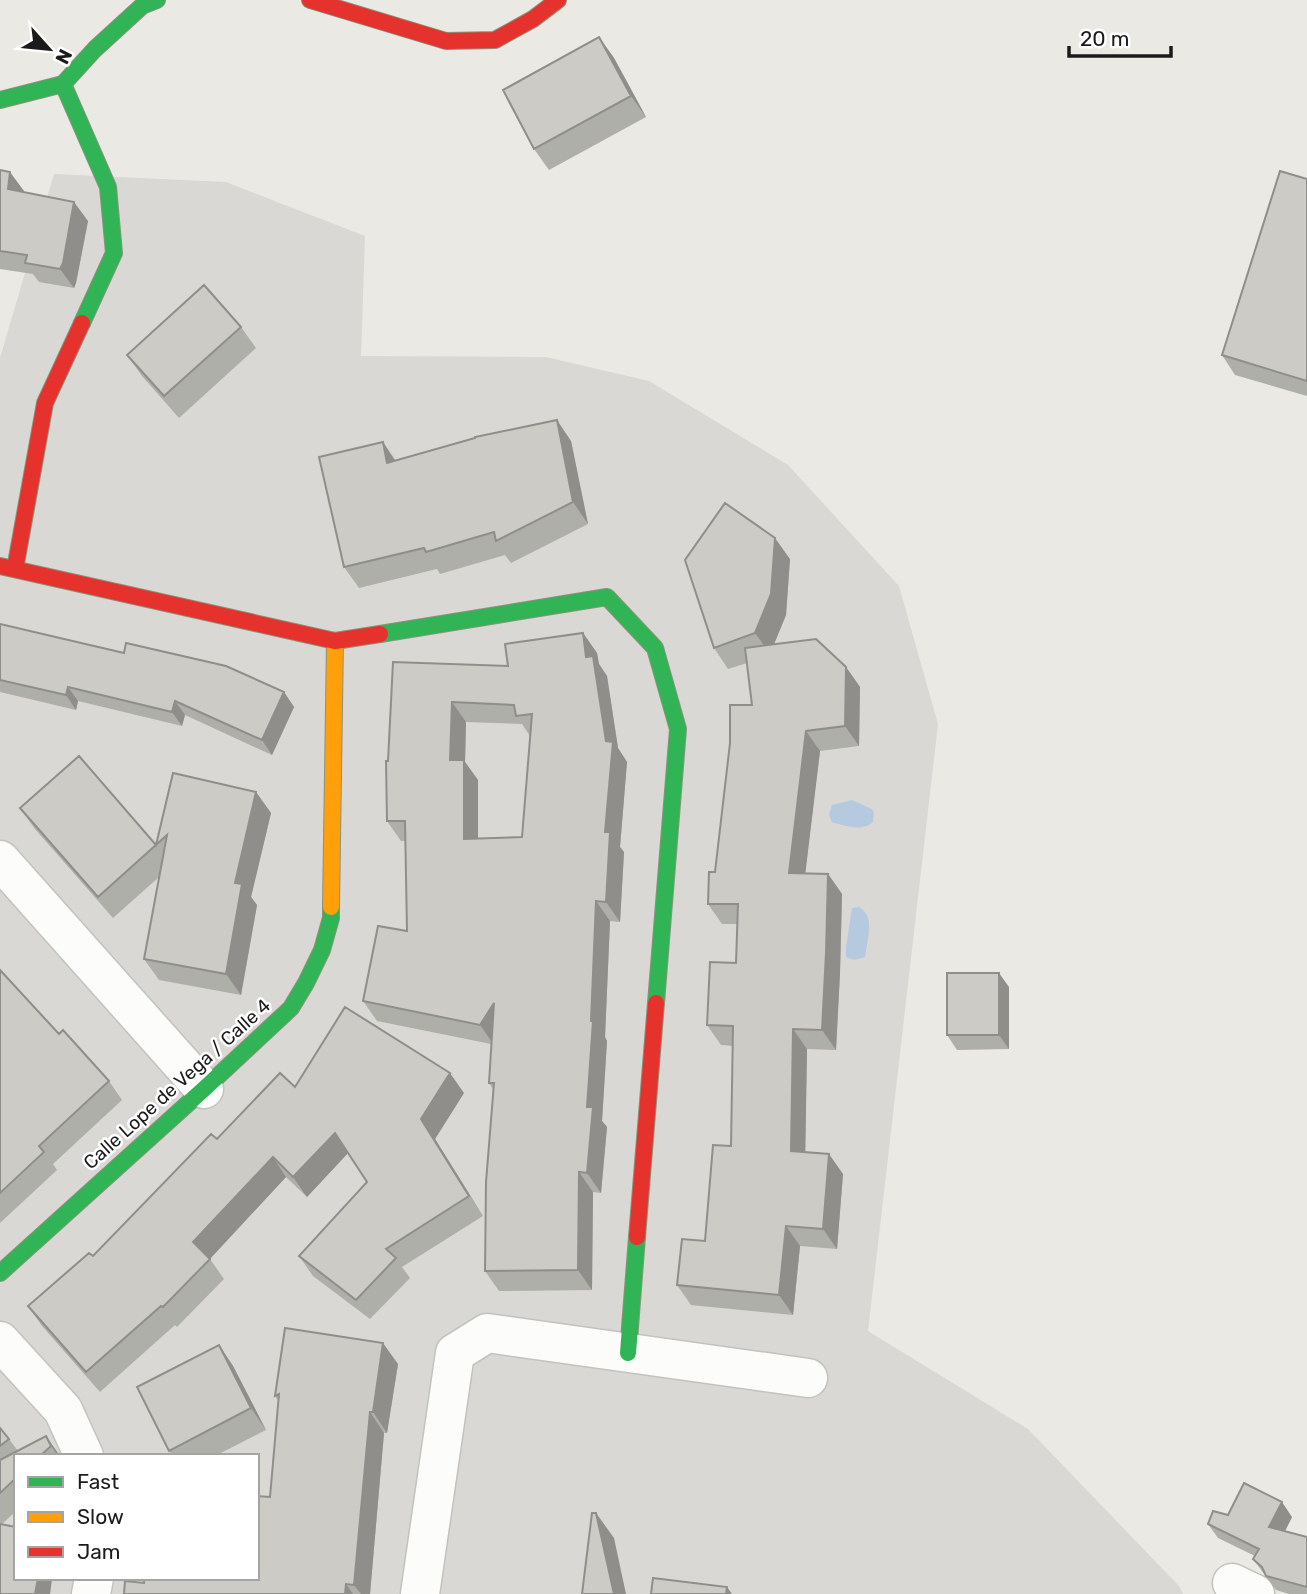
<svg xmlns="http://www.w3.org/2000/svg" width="1307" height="1594" font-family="Rubik,sans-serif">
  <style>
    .residential { fill: #d9d8d5; fill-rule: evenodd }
    .water { fill: #b5cade }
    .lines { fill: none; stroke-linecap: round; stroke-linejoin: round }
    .street-casing { stroke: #c2c2bf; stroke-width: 41 }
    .fast-casing { stroke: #8b937b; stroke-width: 18 }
    .slow-casing { stroke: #8b937b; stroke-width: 18 }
    .jam-casing { stroke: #8b937b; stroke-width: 18 }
    .street { stroke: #fcfcfb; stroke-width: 38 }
    .fast { stroke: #30b455; stroke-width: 16 }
    .slow { stroke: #ff9f0a; stroke-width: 16 }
    .jam { stroke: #e5322d; stroke-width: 16 }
    .wall { fill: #afafaa; fill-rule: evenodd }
    .shaded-wall { fill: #8f8e8b }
    .building { fill: #cccbc6; stroke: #8f8e8b; stroke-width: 2; fill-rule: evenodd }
    .labels { text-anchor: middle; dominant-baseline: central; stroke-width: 5; stroke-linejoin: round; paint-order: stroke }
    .street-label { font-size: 19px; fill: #1b1b1b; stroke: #fff }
  </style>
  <rect width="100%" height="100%" fill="#eae9e3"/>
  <path class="residential" d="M 54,174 L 226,182 L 365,236 L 361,356 L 546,357 L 649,381 L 788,465 L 899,586 L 938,724 L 868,1331 L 1028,1429 L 1179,1586 L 1183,1594 L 0,1594 L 0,358 ZM 16,1456 L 257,1456 L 257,1578 L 16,1578 Z"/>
  <path class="water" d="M 852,800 L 872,809 L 874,813 L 873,822 C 862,832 845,826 832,822 L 829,815 L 832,805 Z
    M 859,907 C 876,917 867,940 865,957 L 854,960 L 846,957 L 846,947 L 852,908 Z"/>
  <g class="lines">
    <g class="street-casing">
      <path id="street" d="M 0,860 L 204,1089
        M 0,1341 L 63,1410 L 84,1456
        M 1232,1583 L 1255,1594
        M 91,1594 L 94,1578
        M 420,1594 L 455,1353 L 487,1333 L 808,1378"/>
    </g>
    <g class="fast-casing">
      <path id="fast" d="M 63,84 L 108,187 L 114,253 L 82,323
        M 0,100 L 63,84 L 95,49 L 142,6 L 157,0
        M 380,634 L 607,597 L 655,648 L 678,729 L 656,1003
        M 0,1273 L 204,1089 L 291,1008 L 306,983 L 322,950 L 331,918 L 331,907
        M 628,1353 L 637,1237"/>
    </g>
    <g class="slow-casing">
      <path id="slow" d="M 331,907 L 335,641"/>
    </g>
    <g class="jam-casing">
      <path id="jam" d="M 310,0 L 446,41 L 495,40 L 533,19 L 558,0
        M 0,566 L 335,641 L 380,634
        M 15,569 L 45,403 L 82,323
        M 637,1237 L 656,1003"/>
    </g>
    <use href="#street" class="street"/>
    <use href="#fast" class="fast"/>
    <use href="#slow" class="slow"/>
    <use href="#jam" class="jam"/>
  </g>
  <path class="wall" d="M 599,37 L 614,58 L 646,117 L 549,170 L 534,149 Z
    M 0,170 L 24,191 L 24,192 L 88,221 L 76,283 L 74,288 L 39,282 L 33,274 L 0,269 Z
    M 1307,179 L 1307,396 L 1235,375 L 1222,355 Z
    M 241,327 L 256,348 L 179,418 L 142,376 L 127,355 Z
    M 571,441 L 588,524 L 511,563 L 505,555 L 440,574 L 437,569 L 359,588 L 344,567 L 383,442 L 396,461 Z
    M 790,559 L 786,615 L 774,644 L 846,667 L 860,687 L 859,746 L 820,751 L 805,873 L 828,874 L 842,894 L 840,973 L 836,1050 L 807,1049 L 805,1152 L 843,1174 L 837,1249 L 800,1246 L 793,1315 L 691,1305 L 677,1285 L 705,1241 L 731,1146 L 733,1046 L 721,1045 L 707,1025 L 736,963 L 738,924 L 722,924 L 708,904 L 752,705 L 747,663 L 728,669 L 714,648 Z
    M 0,624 L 284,692 L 294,707 L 272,755 L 185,715 L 182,726 L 78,701 L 76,710 L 0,692 Z
    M 583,633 L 597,653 L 599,664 L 607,676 L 618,748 L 627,762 L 620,847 L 624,852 L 620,922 L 610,921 L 605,1037 L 607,1041 L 602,1121 L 607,1127 L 601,1193 L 593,1192 L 592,1290 L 499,1291 L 485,1271 L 493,1089 L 489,1083 L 491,1044 L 377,1021 L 363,1001 L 407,931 L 405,841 L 401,841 L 387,821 L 393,662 L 508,666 ZM 466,722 L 522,724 L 530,736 L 522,837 L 478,839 L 478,780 L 465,762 Z
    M 173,773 L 256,792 L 271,813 L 251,897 L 257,905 L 241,995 L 159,980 L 144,959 L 159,877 L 113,918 L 35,829 L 20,808 L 156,845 Z
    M 0,970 L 59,1034 L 109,1081 L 122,1100 L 53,1164 L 57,1170 L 0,1223 Z
    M 1009,987 L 1009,1049 L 957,1050 L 947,1035 Z
    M 295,1087 L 464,1093 L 435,1139 L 483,1216 L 402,1267 L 410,1278 L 370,1319 L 313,1276 L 299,1256 L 367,1182 L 348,1153 L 307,1197 L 286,1177 L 210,1259 L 224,1279 L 177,1327 L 175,1325 L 100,1392 L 42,1326 L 28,1306 L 93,1256 L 217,1139 Z
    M 285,1328 L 398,1364 L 387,1433 L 384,1433 L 370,1594 L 124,1594 L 144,1583 L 270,1497 L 279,1402 L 275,1396 Z
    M 219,1345 L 233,1366 L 266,1430 L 215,1456 L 173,1456 L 169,1451 Z
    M 0,1428 L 9,1439 L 18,1451 L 46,1436 L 60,1456 L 16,1456 L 16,1511 L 1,1525 L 52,1578 L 50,1594 L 0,1594 Z
    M 1228,1515 L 1292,1517 L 1285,1531 L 1307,1537 L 1307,1594 L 1289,1594 L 1276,1590 L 1253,1559 L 1255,1556 L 1218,1538 L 1208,1524 Z"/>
  <path class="shaded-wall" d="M 599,37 L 614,58 L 646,117 L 631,96 Z
    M 10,172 L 24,191 L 21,209 L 8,189 Z
    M 74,202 L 88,221 L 76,283 L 74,288 L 60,269 Z
    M 557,420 L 571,441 L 588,524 L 573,502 Z
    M 383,442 L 397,464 L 387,463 Z
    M 775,538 L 790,559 L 786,615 L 770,654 L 755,633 Z
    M 583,633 L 597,653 L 599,664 L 607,676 L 618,748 L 627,762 L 620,847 L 624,852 L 620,922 L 606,902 L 606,741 L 586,657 Z
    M 846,667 L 860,687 L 859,746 L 845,726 Z
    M 68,687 L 78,701 L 76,710 L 66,695 Z
    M 284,692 L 294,707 L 272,755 L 262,740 Z
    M 175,701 L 185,715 L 182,726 L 172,712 Z
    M 452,702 L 466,722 L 465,762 L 478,780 L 478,859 L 464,839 L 450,760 Z
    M 806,731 L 820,751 L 803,893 L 789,873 Z
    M 256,792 L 271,813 L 251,897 L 257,905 L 241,995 L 226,974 L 235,883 Z
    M 828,874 L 842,894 L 840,973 L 836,1050 L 822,1030 Z
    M 596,901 L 610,921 L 605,1037 L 607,1041 L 602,1121 L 607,1127 L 601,1193 L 587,1173 L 587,1107 Z
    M 999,973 L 1009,987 L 1009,1049 L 999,1035 Z
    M 494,1003 L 494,1045 L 480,1025 Z
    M 793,1029 L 807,1049 L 805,1171 L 791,1151 Z
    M 450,1073 L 464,1093 L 435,1139 L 483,1216 L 421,1119 Z
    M 335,1133 L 349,1152 L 307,1197 L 293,1177 Z
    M 829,1154 L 843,1174 L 837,1249 L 823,1229 Z
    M 273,1157 L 286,1177 L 207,1262 L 193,1242 Z
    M 579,1172 L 593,1192 L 592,1290 L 578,1270 Z
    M 786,1226 L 800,1246 L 793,1315 L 779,1295 Z
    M 383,1343 L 398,1364 L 387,1433 L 373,1412 Z
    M 219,1345 L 233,1366 L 266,1430 L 251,1408 Z
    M 370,1412 L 384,1433 L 370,1594 L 361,1594 L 354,1585 Z
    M 46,1436 L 60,1456 L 58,1456 L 51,1446 Z
    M 1282,1502 L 1292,1517 L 1280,1541 L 1269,1527 Z
    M 596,1513 L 614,1538 L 626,1594 L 614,1594 Z
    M 38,1578 L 52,1578 L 50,1594 L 35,1594 Z
    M 346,1584 L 353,1594 L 345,1594 Z
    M 727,1587 L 732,1594 L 726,1594 Z"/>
  <path class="building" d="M 599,37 L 631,96 L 534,149 L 503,90 Z
    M 0,170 L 10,172 L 8,189 L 74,202 L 63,263 L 60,269 L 25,263 L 27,255 L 0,251 Z
    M 1280,171 L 1307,179 L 1307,381 L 1222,355 Z
    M 204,285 L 241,327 L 164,396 L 127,355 Z
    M 557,420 L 573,502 L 496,541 L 494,532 L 426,552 L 424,548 L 344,567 L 319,457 L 383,442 L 387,463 L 475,438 L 475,437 Z
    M 725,503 L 775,538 L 771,594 L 755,633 L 714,648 L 685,560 Z
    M 0,624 L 124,653 L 126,643 L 226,666 L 284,692 L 262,740 L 175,701 L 172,712 L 68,687 L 66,695 L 0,680 Z
    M 583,633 L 586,657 L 593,656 L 606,741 L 613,742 L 605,832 L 610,832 L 606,902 L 596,901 L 591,1021 L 593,1021 L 587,1107 L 593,1107 L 587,1173 L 579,1172 L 578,1270 L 485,1271 L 486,1182 L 494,1083 L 489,1083 L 494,1003 L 480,1025 L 363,1001 L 378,926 L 407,931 L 405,821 L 387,821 L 386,761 L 388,761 L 393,662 L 508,666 L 505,644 ZM 452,702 L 514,705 L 516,716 L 532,714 L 522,837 L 464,839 L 464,760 L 450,760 Z
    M 816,639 L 846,667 L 845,726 L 806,731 L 789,873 L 828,874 L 826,953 L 822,1030 L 793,1029 L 791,1151 L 829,1154 L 823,1229 L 786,1226 L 779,1295 L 677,1285 L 682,1239 L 705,1241 L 713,1145 L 731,1146 L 733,1026 L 707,1025 L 710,962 L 736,963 L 738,904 L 708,904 L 709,872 L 715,872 L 730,743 L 730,705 L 752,705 L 745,648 Z
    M 79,756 L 156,845 L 173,773 L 256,792 L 235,883 L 242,884 L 226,974 L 144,959 L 167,835 L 98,897 L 20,808 Z
    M 0,970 L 59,1034 L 63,1030 L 109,1081 L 39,1146 L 44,1152 L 0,1193 Z
    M 947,973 L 999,973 L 999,1035 L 947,1035 Z
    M 345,1007 L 450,1073 L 421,1119 L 469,1196 L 386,1249 L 396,1258 L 356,1300 L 299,1256 L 367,1182 L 335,1133 L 293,1177 L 273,1157 L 193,1242 L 210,1259 L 163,1307 L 161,1306 L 86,1372 L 28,1306 L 89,1253 L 93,1256 L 211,1134 L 217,1139 L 280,1073 L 295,1087 Z
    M 285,1328 L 383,1343 L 373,1412 L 370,1412 L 354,1585 L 346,1584 L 345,1594 L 124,1594 L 125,1581 L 144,1583 L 144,1578 L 257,1578 L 257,1496 L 270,1497 L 279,1394 L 275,1396 Z
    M 219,1345 L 251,1408 L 169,1451 L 137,1387 Z
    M 0,1428 L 9,1439 L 0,1446 Z
    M 46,1436 L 51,1446 L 40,1456 L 16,1456 L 16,1478 L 0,1493 L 0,1460 Z
    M 1244,1483 L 1282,1502 L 1269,1527 L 1307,1537 L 1307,1587 L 1266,1576 L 1262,1567 L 1253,1559 L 1259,1549 L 1208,1524 L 1213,1511 L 1228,1515 Z
    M 592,1513 L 596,1513 L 614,1594 L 582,1594 Z
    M 0,1524 L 16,1527 L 16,1578 L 38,1578 L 35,1594 L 0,1594 Z
    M 653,1578 L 727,1587 L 726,1594 L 651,1594 Z"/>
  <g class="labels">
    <g class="street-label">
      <text transform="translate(177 1084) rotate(-42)">Calle Lope de Vega / Calle 4</text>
    </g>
  </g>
  <rect x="14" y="1454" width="245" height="126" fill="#ffffff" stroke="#a4a4a4" stroke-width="2"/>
  <rect x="28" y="1477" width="35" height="10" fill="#30b455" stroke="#a4a4a4" stroke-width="2"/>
  <text x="77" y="1489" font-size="21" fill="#1b1b1b">Fast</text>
  <rect x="28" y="1512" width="35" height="10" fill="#ff9f0a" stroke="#a4a4a4" stroke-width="2"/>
  <text x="77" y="1524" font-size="21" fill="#1b1b1b">Slow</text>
  <rect x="28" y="1547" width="35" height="10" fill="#e5322d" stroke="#a4a4a4" stroke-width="2"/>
  <text x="77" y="1559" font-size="21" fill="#1b1b1b">Jam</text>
  <g transform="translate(49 49) rotate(117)" stroke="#ffffff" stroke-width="5" paint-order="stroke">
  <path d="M0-5L12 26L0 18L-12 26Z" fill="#1b1b1b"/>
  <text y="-10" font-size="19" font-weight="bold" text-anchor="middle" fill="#1b1b1b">N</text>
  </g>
  <path d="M1069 46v10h102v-10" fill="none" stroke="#1b1b1b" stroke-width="3.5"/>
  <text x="1080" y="46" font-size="21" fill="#1b1b1b" stroke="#ffffff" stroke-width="5" paint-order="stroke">20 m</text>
</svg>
